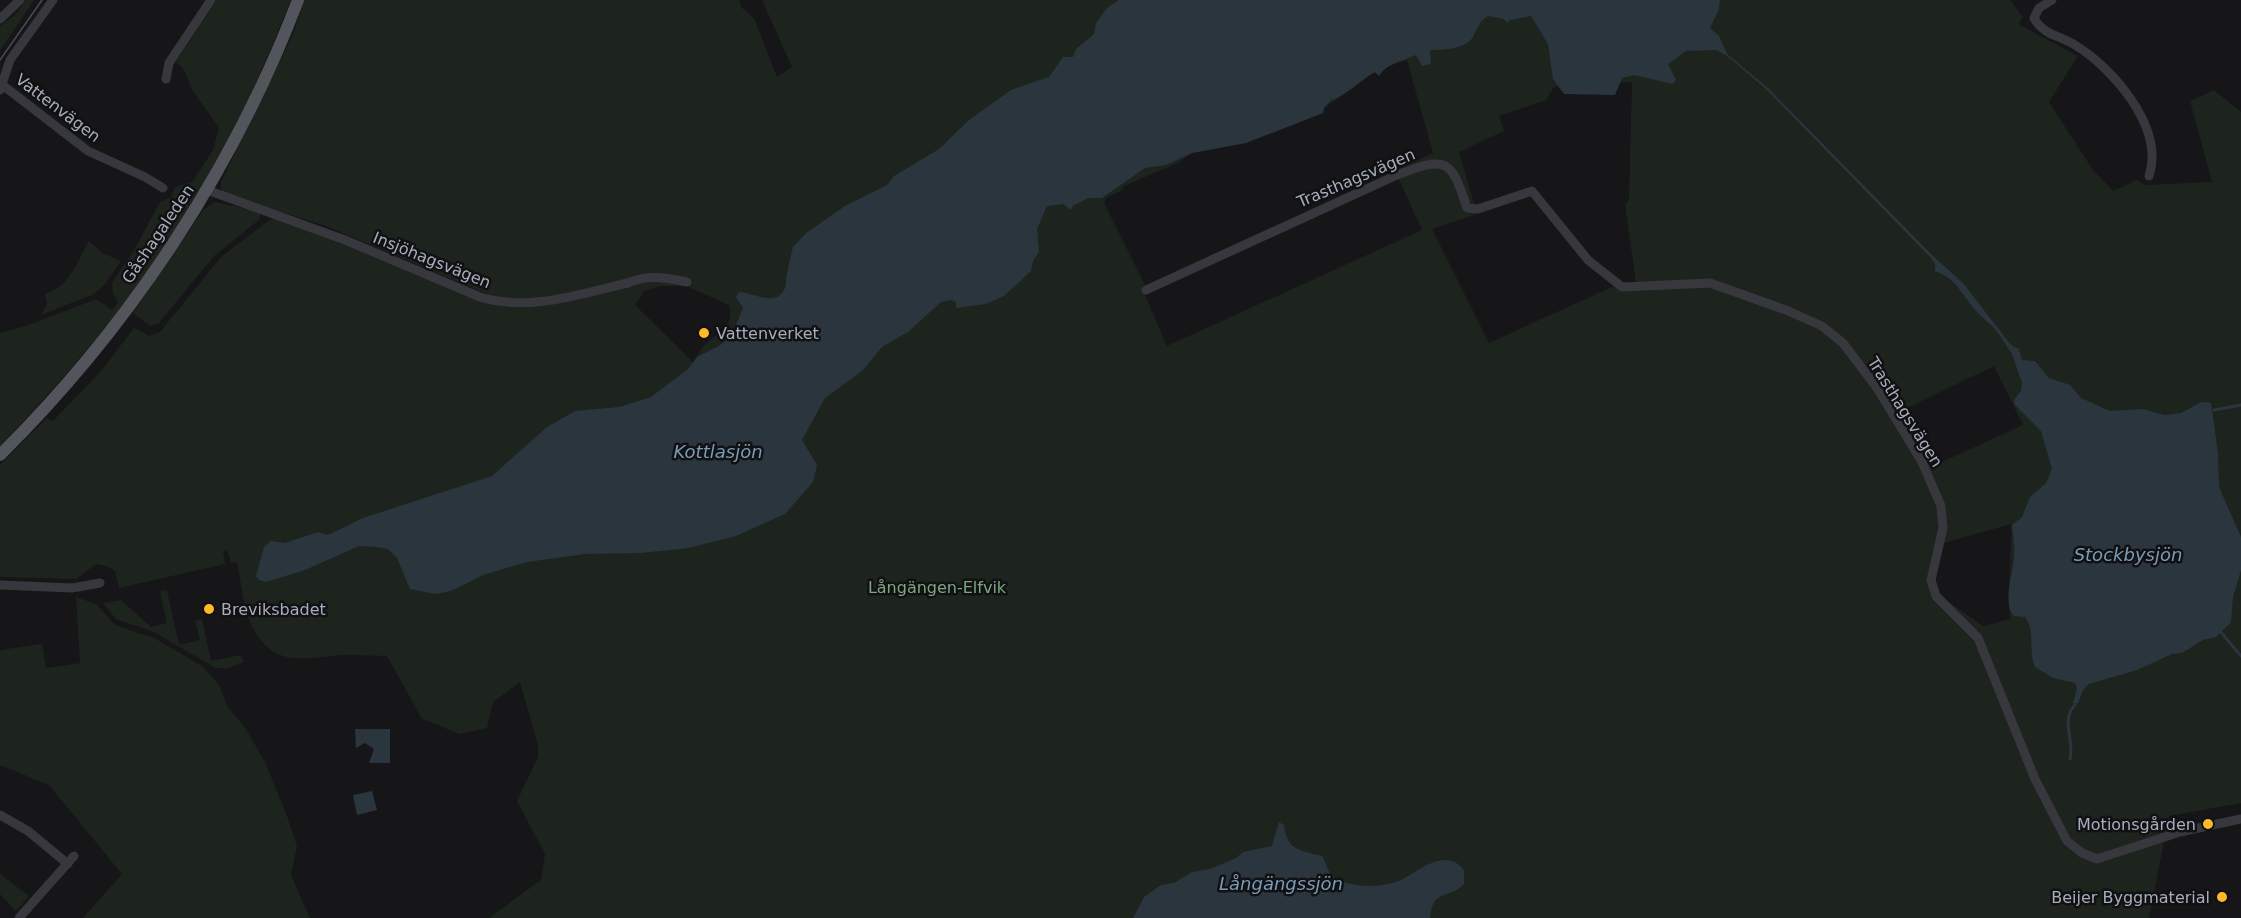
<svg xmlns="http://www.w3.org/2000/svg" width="2241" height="918" font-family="'DejaVu Sans',sans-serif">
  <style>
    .green { fill: #1c241d; fill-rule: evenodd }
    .water { fill: #2b353e }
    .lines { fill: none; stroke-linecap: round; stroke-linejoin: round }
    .stream { stroke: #2b353e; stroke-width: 3 }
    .minor { stroke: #37383e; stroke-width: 9 }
    .major { stroke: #53555d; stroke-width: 12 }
    .tram { stroke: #4a4c53; stroke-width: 1.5 }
    .poi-dot { fill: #ffb928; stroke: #111114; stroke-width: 2 }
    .labels { text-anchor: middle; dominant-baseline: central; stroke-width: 5; stroke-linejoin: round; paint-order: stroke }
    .street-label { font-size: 16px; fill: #a7adba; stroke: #111114 }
    .poi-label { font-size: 16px; fill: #a7adba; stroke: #111114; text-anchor: start }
    .park-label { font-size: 16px; fill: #7ca77f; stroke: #111114 }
    .water-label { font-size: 18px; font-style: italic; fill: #7b9bb8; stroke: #111114 }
  </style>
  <rect width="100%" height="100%" fill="#161619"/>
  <path class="green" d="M 26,0 L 34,0 L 0,51 L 0,26 L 15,15 Z
    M 217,0 L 291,0 C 267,59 242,118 211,173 C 154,274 80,363 0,446 L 0,333 L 29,325 L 96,299 L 112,310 L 118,302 L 113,294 L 112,283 L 134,250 L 160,202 L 171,197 L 175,187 L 192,182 L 213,150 L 219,128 L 193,91 L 183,68 L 176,62 Z
    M 304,0 L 739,0 L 742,8 L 754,18 L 777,77 L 792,67 L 762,0 L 2010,0 L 2023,17 L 2018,24 L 2078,56 L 2049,102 L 2093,170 L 2113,191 L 2137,180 L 2145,185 L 2212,182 L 2190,101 L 2214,90 L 2241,112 L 2241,803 L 2169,816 L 2149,918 L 489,918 L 541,880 L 545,854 L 517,801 L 538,757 L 538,745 L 520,682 L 493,702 L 487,728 L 460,734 L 422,719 L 387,656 C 371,656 355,654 340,655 C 301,659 273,667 252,626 C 243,608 241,581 237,562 L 231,563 L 227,550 L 223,551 L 225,564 L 119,588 L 115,571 L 107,566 L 96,564 L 76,579 L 0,577 L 0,465 L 47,418 L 53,421 L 101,371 L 134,328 L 149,336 L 160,332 L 222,256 L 275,216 L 478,300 L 492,296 L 326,226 L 227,195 L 221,190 L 221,182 L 294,32 ZM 1407,60 L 1433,153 L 1395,171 L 1422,230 L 1167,346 L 1144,293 L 1145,285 L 1104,203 L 1106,198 L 1121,191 L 1124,186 L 1178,163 L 1192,153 L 1246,143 L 1323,113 L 1324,108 C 1341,98 1356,83 1375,72 L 1379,76 L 1386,67 ZM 1632,82 L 1629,200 L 1625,204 L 1636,283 L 1612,287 L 1489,343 L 1432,229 L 1477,214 L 1459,152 L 1504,131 L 1499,116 L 1546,100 L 1554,87 ZM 661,286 L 686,286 L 729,305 C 736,327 716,332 704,346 C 700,351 697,356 693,362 L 635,305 L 644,291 ZM 1994,366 L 2023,425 L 1931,467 L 1901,411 ZM 2011,524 C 2012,556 2007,587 2010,619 L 1983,626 L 1939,595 L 1934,577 L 1944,543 Z
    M 216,202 L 260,212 L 260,219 L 214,256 L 158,324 L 150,326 L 133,313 L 204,209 Z
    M 89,241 L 102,253 L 121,261 L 106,283 L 94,294 L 41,315 L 47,304 L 45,294 C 69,288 78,260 89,241 Z
    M 167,590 L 179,645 L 200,640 L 195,620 L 202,619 L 211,661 L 241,655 L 244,662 L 229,668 L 216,668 L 154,632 L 116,619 L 103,603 L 121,600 L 151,627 L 167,623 L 160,591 Z
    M 76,597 L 96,604 L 115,625 L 156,639 L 202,666 L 219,685 L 227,706 L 246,729 L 265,762 L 287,816 L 297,846 L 291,875 L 310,918 L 83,918 L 122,874 L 49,785 L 0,765 L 0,650 L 42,644 L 46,668 L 80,663 Z
    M 0,874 L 29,896 L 16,911 L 0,894 Z"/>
  <path class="water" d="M 1119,0 L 1720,0 L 1719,9 L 1710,28 L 1719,36 L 1727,54 L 1768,88 L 1933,256 L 1963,283 L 2011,345 L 2019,349 L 2022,360 L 2035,361 L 2049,378 L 2070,385 L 2081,398 L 2110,411 L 2143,409 L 2164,415 L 2181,413 L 2201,402 L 2211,403 L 2218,453 L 2219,487 L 2241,537 L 2241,570 L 2233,597 L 2231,622 L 2216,637 L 2203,640 L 2182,653 L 2172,654 L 2137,670 L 2089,684 L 2083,690 L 2078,703 L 2073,704 L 2077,688 L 2075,683 L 2053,678 L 2035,667 C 2028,651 2036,631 2025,617 L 2014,616 C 2002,602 2013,574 2014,557 C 2015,546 2013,536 2012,525 L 2022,517 L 2030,497 L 2046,483 L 2052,469 L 2041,431 L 2015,405 L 2014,400 L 2021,391 L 2022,381 C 2017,372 2015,358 2010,351 C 2006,345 1998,332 1994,328 C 1987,321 1977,313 1971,305 C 1958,288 1955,279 1935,271 L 1935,264 L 1931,258 L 1766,89 L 1726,55 L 1716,50 L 1686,51 L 1668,64 L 1676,80 L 1673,84 L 1634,75 L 1622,78 L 1615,95 L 1564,94 L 1553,79 L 1548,44 L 1531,16 L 1510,20 L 1507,23 L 1504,19 L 1488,16 C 1479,22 1479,25 1474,35 C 1468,49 1443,50 1430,50 L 1431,64 L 1422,66 L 1416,55 C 1403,61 1387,63 1379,76 L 1375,72 C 1362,79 1343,98 1331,100 L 1324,108 L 1323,113 L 1246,143 L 1192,153 L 1166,165 L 1145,168 L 1102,198 L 1088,198 L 1073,206 L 1071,210 L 1063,204 L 1047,206 L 1037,229 L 1039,252 L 1033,261 L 1031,271 L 1004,296 L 986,304 L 956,308 L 956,302 L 951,300 L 941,302 L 908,332 L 882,347 L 862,371 L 825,398 L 802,440 L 817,465 L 813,482 L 785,514 L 736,536 L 688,548 L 641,553 L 585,554 L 527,562 L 483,575 L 451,591 L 435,594 L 410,589 L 397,558 L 388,549 L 377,547 L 359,546 L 305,570 L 266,582 L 259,580 L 256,576 L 264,547 L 271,541 L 285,543 L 318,532 L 328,535 L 363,518 L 492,476 L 547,427 L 575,411 L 619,407 L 651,397 L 688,369 L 697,357 L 719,346 L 732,335 L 743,308 L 736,297 L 739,292 C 755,293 779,309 786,285 C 785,279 791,255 793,247 L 806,233 L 845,206 L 887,185 L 894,176 L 939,149 L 969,120 L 1011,90 L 1049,77 L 1063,57 L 1073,57 L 1076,49 L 1094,34 L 1096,23 L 1107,8 Z
    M 355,729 L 390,729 L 390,763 L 369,763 L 374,749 L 365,743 L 356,748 Z
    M 372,791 L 377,810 L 357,815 L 353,795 Z
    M 1279,822 L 1284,825 C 1287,851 1300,850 1322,856 C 1326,861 1327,872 1333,876 C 1349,889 1383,888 1401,880 C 1418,872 1445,846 1464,870 L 1464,884 C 1449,900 1433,887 1430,918 L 1133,918 L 1144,897 L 1161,885 L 1174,883 L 1192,872 L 1210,869 L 1236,858 L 1243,852 L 1272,846 Z"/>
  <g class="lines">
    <path class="stream" d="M 2214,410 L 2241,405
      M 2220,631 L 2241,656
      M 2070,759 C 2075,741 2060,720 2075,705"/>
    <path class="minor" d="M 2052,0 L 2039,8 L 2034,18 C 2042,34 2060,36 2075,45 C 2113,68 2165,128 2149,176
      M 0,19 L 20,0
      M 166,79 L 169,63 L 211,0
      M 0,83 L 88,151 L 145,177 L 163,188
      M 0,90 L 10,60 L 53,0
      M 207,190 L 345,240 L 480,297 C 529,312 579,294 628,283 C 648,274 666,278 687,282
      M 1146,290 L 1397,175 C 1446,156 1451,158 1467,208 L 1478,209 L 1532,191 L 1588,260 L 1622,287 L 1710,283 L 1786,310 L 1822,326 L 1843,343 L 1877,388 L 1922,462 L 1941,506 L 1943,528 L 1931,580 L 1936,596 L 1978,638 L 2035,779 L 2067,841 L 2082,853 L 2097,859 L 2180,832 L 2241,819
      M 0,585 L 72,588 L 100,583
      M 0,815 L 28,831 L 68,864
      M 19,918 L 74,856"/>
    <path class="major" d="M 0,455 C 129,327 233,171 298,0"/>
    <path class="tram" d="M 0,60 L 42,0"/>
  </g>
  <g class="poi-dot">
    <circle cx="704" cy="333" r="6"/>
    <circle cx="209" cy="609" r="6"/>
    <circle cx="2208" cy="824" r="6"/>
    <circle cx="2222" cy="897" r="6"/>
  </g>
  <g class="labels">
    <g class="street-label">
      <text transform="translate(58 108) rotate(37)">Vattenvägen</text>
      <text transform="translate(1356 178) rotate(-23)">Trasthagsvägen</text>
      <text transform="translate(158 234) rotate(-56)">Gåshagaleden</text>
      <text transform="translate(432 260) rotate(22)">Insjöhagsvägen</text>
      <text transform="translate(1905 412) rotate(58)">Trasthagsvägen</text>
    </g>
    <g class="poi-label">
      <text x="716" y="333">Vattenverket</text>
      <text x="221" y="609">Breviksbadet</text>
      <text x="2196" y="824" text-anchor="end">Motionsgården</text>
      <text x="2210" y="897" text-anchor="end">Beijer Byggmaterial</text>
    </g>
    <g class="park-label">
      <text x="937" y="587">Långängen-Elfvik</text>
    </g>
    <g class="water-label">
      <text x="718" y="451">Kottlasjön</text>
      <text x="2128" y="554">Stockbysjön</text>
      <text x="1281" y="883">Långängssjön</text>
    </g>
  </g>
</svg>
